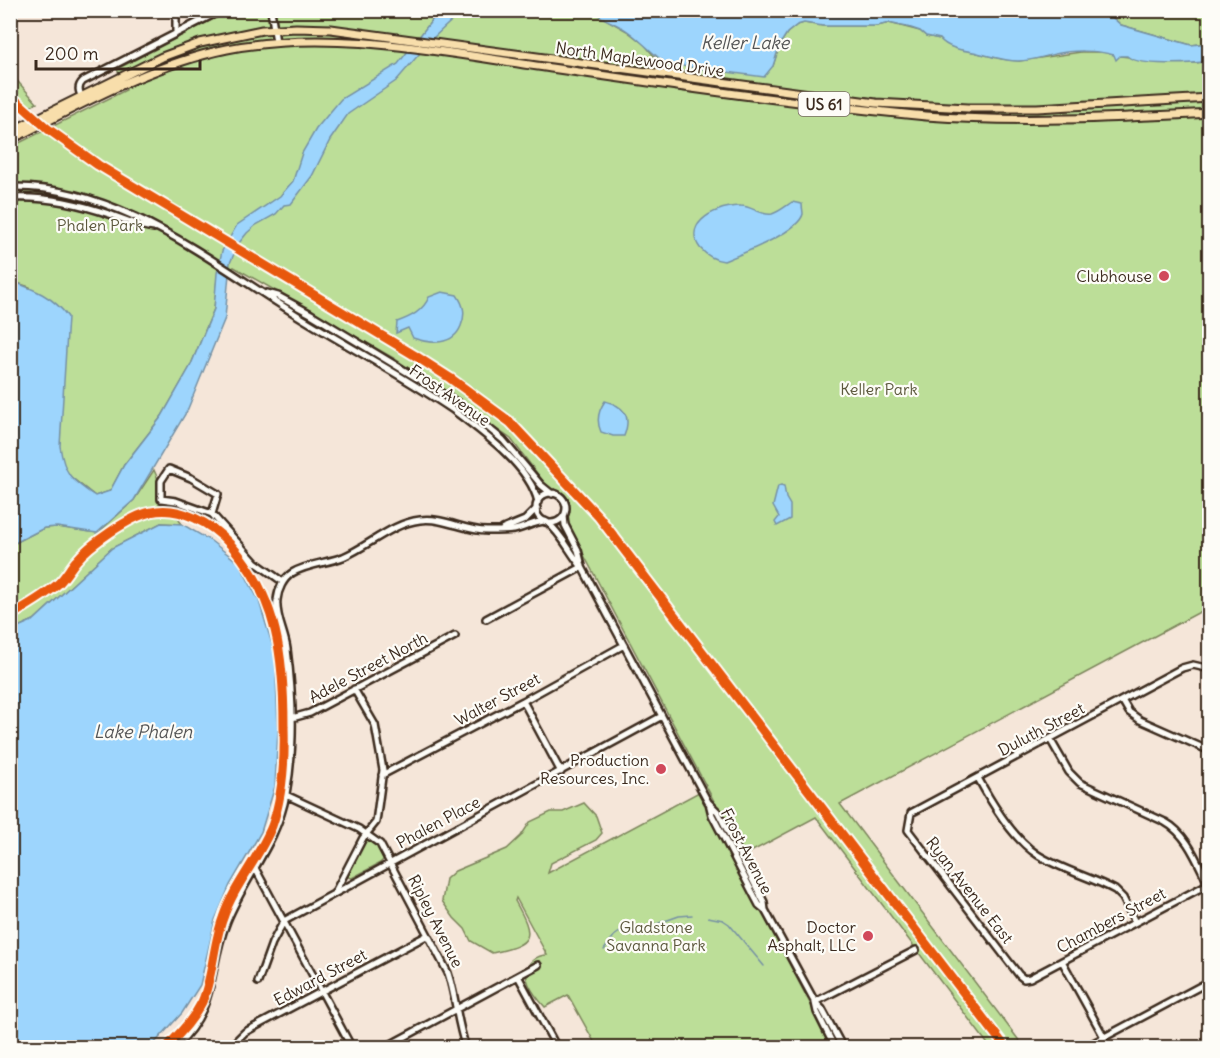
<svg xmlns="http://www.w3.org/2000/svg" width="1220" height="1058" font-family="Delius,sans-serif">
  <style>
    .green { fill: #bcde98; stroke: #7c845b; stroke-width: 1.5 }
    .water { fill: #9dd5fd; stroke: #7691a4; stroke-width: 1.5 }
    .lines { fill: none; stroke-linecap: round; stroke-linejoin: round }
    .stream { stroke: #7691a4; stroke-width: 1.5 }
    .minor-casing { stroke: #3b2a1e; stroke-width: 10 }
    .major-casing { stroke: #3b2a1e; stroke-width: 11 }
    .minor { stroke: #fdfcf7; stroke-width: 5 }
    .major { stroke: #f8deab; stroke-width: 7 }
    .cycleway-casing { stroke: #fdfcf7; stroke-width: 13 }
    .cycleway { stroke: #e8590c; stroke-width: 9 }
    .poi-dot { fill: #d1495b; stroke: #fdfcf7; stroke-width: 2 }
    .labels { text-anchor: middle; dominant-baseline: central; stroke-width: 4.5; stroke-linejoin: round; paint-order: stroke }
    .shield { fill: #fdfcf7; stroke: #75695f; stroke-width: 1.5 }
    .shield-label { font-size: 15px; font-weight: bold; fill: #3b2a1e }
    .street-label { font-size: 16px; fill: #3b2a1e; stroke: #fdfcf7 }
    .park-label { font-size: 16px; fill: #5b573c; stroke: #fdfcf7 }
    .poi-label { font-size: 16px; fill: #3b2a1e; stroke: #fdfcf7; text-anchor: end }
    .water-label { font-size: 18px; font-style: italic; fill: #545556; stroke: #fdfcf7 }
  </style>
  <rect width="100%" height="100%" fill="#f5e6d9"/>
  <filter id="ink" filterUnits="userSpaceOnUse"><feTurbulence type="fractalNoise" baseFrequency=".0167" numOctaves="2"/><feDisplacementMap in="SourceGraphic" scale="12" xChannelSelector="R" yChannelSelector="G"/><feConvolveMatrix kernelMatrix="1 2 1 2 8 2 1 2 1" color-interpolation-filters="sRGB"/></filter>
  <g filter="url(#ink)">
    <path class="green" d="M 229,11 L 439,11 L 420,36 L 462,11 L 592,11 L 627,31 L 645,45 L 654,56 L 773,66 L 780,44 L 787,33 L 797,25 L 804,23 L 823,26 L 877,26 L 889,23 L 920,31 L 926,36 L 940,39 L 953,47 L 1002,59 L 1019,61 L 1081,52 L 1103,52 L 1120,56 L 1177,62 L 1196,63 L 1209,61 L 1209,607 L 840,804 L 1024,1047 L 990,1047 L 816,817 L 743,856 L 568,525 C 564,513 572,508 563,495 L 549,489 L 511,439 L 395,359 L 234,267 L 217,279 L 214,309 L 190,367 L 162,416 L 124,465 L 110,491 L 95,496 L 66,473 L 62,463 L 30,287 L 11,281 L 11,147 L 126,90 L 117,69 Z
      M 1105,11 L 1209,11 L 1209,43 L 1191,45 L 1121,25 Z
      M 11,74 L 37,103 L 12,116 L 10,114 Z
      M 154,470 L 172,511 L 182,524 L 161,523 L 112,548 L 34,620 L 11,630 L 11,545 L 44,528 L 57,527 L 98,533 L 134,500 Z
      M 699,792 L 833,1047 L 597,1047 L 568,995 L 545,1007 C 535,996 516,973 533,960 C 538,956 542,955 547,955 L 516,898 L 515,901 C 535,937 535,944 492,953 L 471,941 L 465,929 L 454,918 L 442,901 L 446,879 L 455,871 L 507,849 L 521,836 L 530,822 L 551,812 L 563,812 L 584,803 L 596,816 L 602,833 L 596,840 L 551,863 L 548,873 Z
      M 369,839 L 376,845 L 384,859 L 380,863 L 352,878 L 348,877 L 348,875 L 363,843 Z"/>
    <path class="water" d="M 439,11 L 462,11 L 433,38 L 396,81 L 348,114 L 330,140 L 312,176 L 291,204 L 284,205 L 276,214 L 256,225 L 247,233 L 239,243 L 230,263 L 225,318 L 187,411 L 134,500 L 97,533 L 57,527 L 44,528 L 11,545 L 11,281 C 34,289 54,297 68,317 L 60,446 C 64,475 72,480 95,496 L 110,491 L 124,465 L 162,416 L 190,367 L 214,309 L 217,273 L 222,251 L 237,225 L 280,196 L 293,181 L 302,153 L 316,129 L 341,99 L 398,64 Z
      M 592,11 L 1105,11 L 1121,25 L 1191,45 L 1209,43 L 1209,61 C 1193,64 1139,67 1127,56 L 1120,56 L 1116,60 L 1114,55 C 1096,50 1073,50 1055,54 C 1042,57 1031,61 1018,61 C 1003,61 988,55 973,52 C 962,50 947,48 940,39 L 926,36 L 920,31 L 911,28 L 889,23 L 877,26 L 823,26 L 804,23 L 797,25 L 787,33 L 780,44 L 773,66 L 764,77 L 667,64 C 652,54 641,40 626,30 C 615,23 602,19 592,11 Z
      M 792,202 L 802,204 C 802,208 803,211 803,214 C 799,232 741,254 724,261 C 714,260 707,256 700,248 C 681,222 720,205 741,206 C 752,206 761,216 772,214 C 779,212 786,206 792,202 Z
      M 442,292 L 457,295 C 464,305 466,314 461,326 C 453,346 430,344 413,338 L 408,328 L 396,333 L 397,322 C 411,317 423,311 429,297 Z
      M 605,401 C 624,406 632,415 624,436 L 613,436 L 601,432 C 596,421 598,411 605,401 Z
      M 781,485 L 784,486 L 786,498 L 790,505 L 790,519 L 777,526 L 775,522 L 779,517 L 773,506 L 778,486 Z
      M 161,523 L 182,524 L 211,541 L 239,563 L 259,601 L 275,654 L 278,729 L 275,786 L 261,832 L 230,885 L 215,920 L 200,985 L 182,1013 L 151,1047 L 11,1047 L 11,630 L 34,620 L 112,548 Z"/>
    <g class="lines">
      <path class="stream" d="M 708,917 L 723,920 L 729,924 L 764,966
        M 604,950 L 614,936 L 624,929 L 648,927 L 679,916 L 692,915"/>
      <g class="minor-casing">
        <path id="minor" d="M 271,10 L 276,42
          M 176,34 L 176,10
          M 82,98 C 79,91 77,87 83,81 L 222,10
          M 10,187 C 120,184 216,266 305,320 C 354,350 405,377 453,410 C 481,431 530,466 538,502
          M 10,198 C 44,196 77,203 109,214 C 124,219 137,226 154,228
          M 267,293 L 278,296 L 311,314 L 458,403 L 503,440 L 541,485 L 552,494
          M536 508a15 15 0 1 1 30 0a15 15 0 1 1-30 0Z
          M 212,514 L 176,501 L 161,499 L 161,481 L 169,469 L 191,478 L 218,494 L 212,514 L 255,562 L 283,582
          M 564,516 L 565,525 L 578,550 L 582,566
          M 547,522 C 562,534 570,553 582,567 L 708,802 L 718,812 L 764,902 L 765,910
          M 503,529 L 525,520 L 537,508
          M 486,619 L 582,567
          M 1210,669 L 1193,665 L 1182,668 L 911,813 L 908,830 L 1019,975 L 1024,979 L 1030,978 L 1210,883
          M 1122,700 L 1129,712 L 1140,720 L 1210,751
          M 523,701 L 561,772
          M 292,718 L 310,713 L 455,636
          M 1050,739 L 1069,772 L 1080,783 L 1165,822 C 1187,834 1197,861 1208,883
          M 382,775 L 523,701 L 624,645
          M 978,778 C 991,802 1014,840 1038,855 C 1062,870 1091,877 1115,890 L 1123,898 L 1135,922
          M 286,795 L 359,829 L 380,844 L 448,973 C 456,997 457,1023 466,1048
          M 709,803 L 712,815 L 759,905 L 765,910 L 815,1002 L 822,1009 L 843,1048
          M 255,868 L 352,1048
          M 335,892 L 363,838 L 376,822 L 383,770 L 375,725 L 354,689
          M 1062,961 L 1104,1037
          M 518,976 L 557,1048
          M 258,982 L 272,943 L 284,921 L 662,716
          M 815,1002 L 916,950
          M 815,1003 L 817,1012 L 835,1048
          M 174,1048 C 220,1005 206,972 227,921 C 245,877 278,841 286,794 C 295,747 293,695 287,649 C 285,633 275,616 277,600 C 278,590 283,579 292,573 C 306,564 327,563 343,557 C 369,546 392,523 420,520 C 444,517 464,531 487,531 C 496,531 506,531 514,530 C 525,528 533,522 545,521
          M 229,1048 L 245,1032 L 428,935
          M 384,1048 L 538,965
          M 1084,1048 L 1210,981"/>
      </g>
      <g class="major-casing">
        <path id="major" d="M 10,132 L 162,57 L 200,43 L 262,30 L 296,28 L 331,29 L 876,103 L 968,108 L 1037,108 L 1210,98
          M 10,140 C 80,105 150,65 227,49 C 335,28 444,53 551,68 C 675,86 800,104 926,116 C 1021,123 1114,118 1210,113"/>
      </g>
      <use href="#minor" class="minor"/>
      <use href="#major" class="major"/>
      <g class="cycleway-casing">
        <path id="cycleway" d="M 10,95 L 48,129 L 98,165 L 414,355 L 450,378 L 510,422 L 599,517 L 1006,1048
          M 10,616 C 27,605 45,596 59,583 C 66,576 70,568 76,561 C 89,545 130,516 151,512 C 180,505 212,524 231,545 C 278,598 284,659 284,727 C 285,760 283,795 272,826 C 259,858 234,885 223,918 C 213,944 213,978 202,1002 C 193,1020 180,1033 166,1048"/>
      </g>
      <use href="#cycleway" class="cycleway"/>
    </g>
  </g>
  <g class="poi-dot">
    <circle cx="1164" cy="276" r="6"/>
    <circle cx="661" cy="769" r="6"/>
    <circle cx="868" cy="936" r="6"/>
  </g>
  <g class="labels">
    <rect class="shield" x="798.5" y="92" width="51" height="24" rx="4.5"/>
    <g class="shield-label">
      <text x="824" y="104">US 61</text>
    </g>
    <g class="street-label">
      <text transform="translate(640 59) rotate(8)">North Maplewood Drive</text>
      <text transform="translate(450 395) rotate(35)">Frost Avenue</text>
      <text transform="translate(368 667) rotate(-28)">Adele Street North</text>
      <text transform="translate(497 699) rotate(-28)">Walter Street</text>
      <text transform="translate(1041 729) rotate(-28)">Duluth Street</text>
      <text transform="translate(438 822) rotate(-28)">Phalen Place</text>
      <text transform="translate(747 851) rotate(63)">Frost Avenue</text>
      <text transform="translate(970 890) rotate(52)">Ryan Avenue East</text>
      <text transform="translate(1111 920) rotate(-28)">Chambers Street</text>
      <text transform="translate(436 921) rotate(63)">Ripley Avenue</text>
      <text transform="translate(320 977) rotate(-28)">Edward Street</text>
    </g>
    <g class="park-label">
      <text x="100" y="225">Phalen Park</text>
      <text x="879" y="389">Keller Park</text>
      <text x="656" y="927">Gladstone<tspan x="656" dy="18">Savanna Park</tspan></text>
    </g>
    <g class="poi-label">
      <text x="1152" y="276">Clubhouse</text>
      <text x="649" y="760">Production<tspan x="649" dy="18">Resources, Inc.</tspan></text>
      <text x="856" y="927">Doctor<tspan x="856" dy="18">Asphalt, LLC</tspan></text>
    </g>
    <g class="water-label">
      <text x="745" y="42">Keller Lake</text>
      <text x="143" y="731">Lake Phalen</text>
    </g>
  </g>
  <rect width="1220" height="1058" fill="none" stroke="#fdfcf7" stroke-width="36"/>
  <rect x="18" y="18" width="1184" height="1022" fill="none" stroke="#3b2a1e" stroke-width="2" filter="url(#ink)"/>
  <path d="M36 60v9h164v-9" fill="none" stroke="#3b2a1e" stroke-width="3"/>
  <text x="45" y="60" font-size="18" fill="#3b2a1e" stroke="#fdfcf7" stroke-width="4.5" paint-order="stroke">200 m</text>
</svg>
